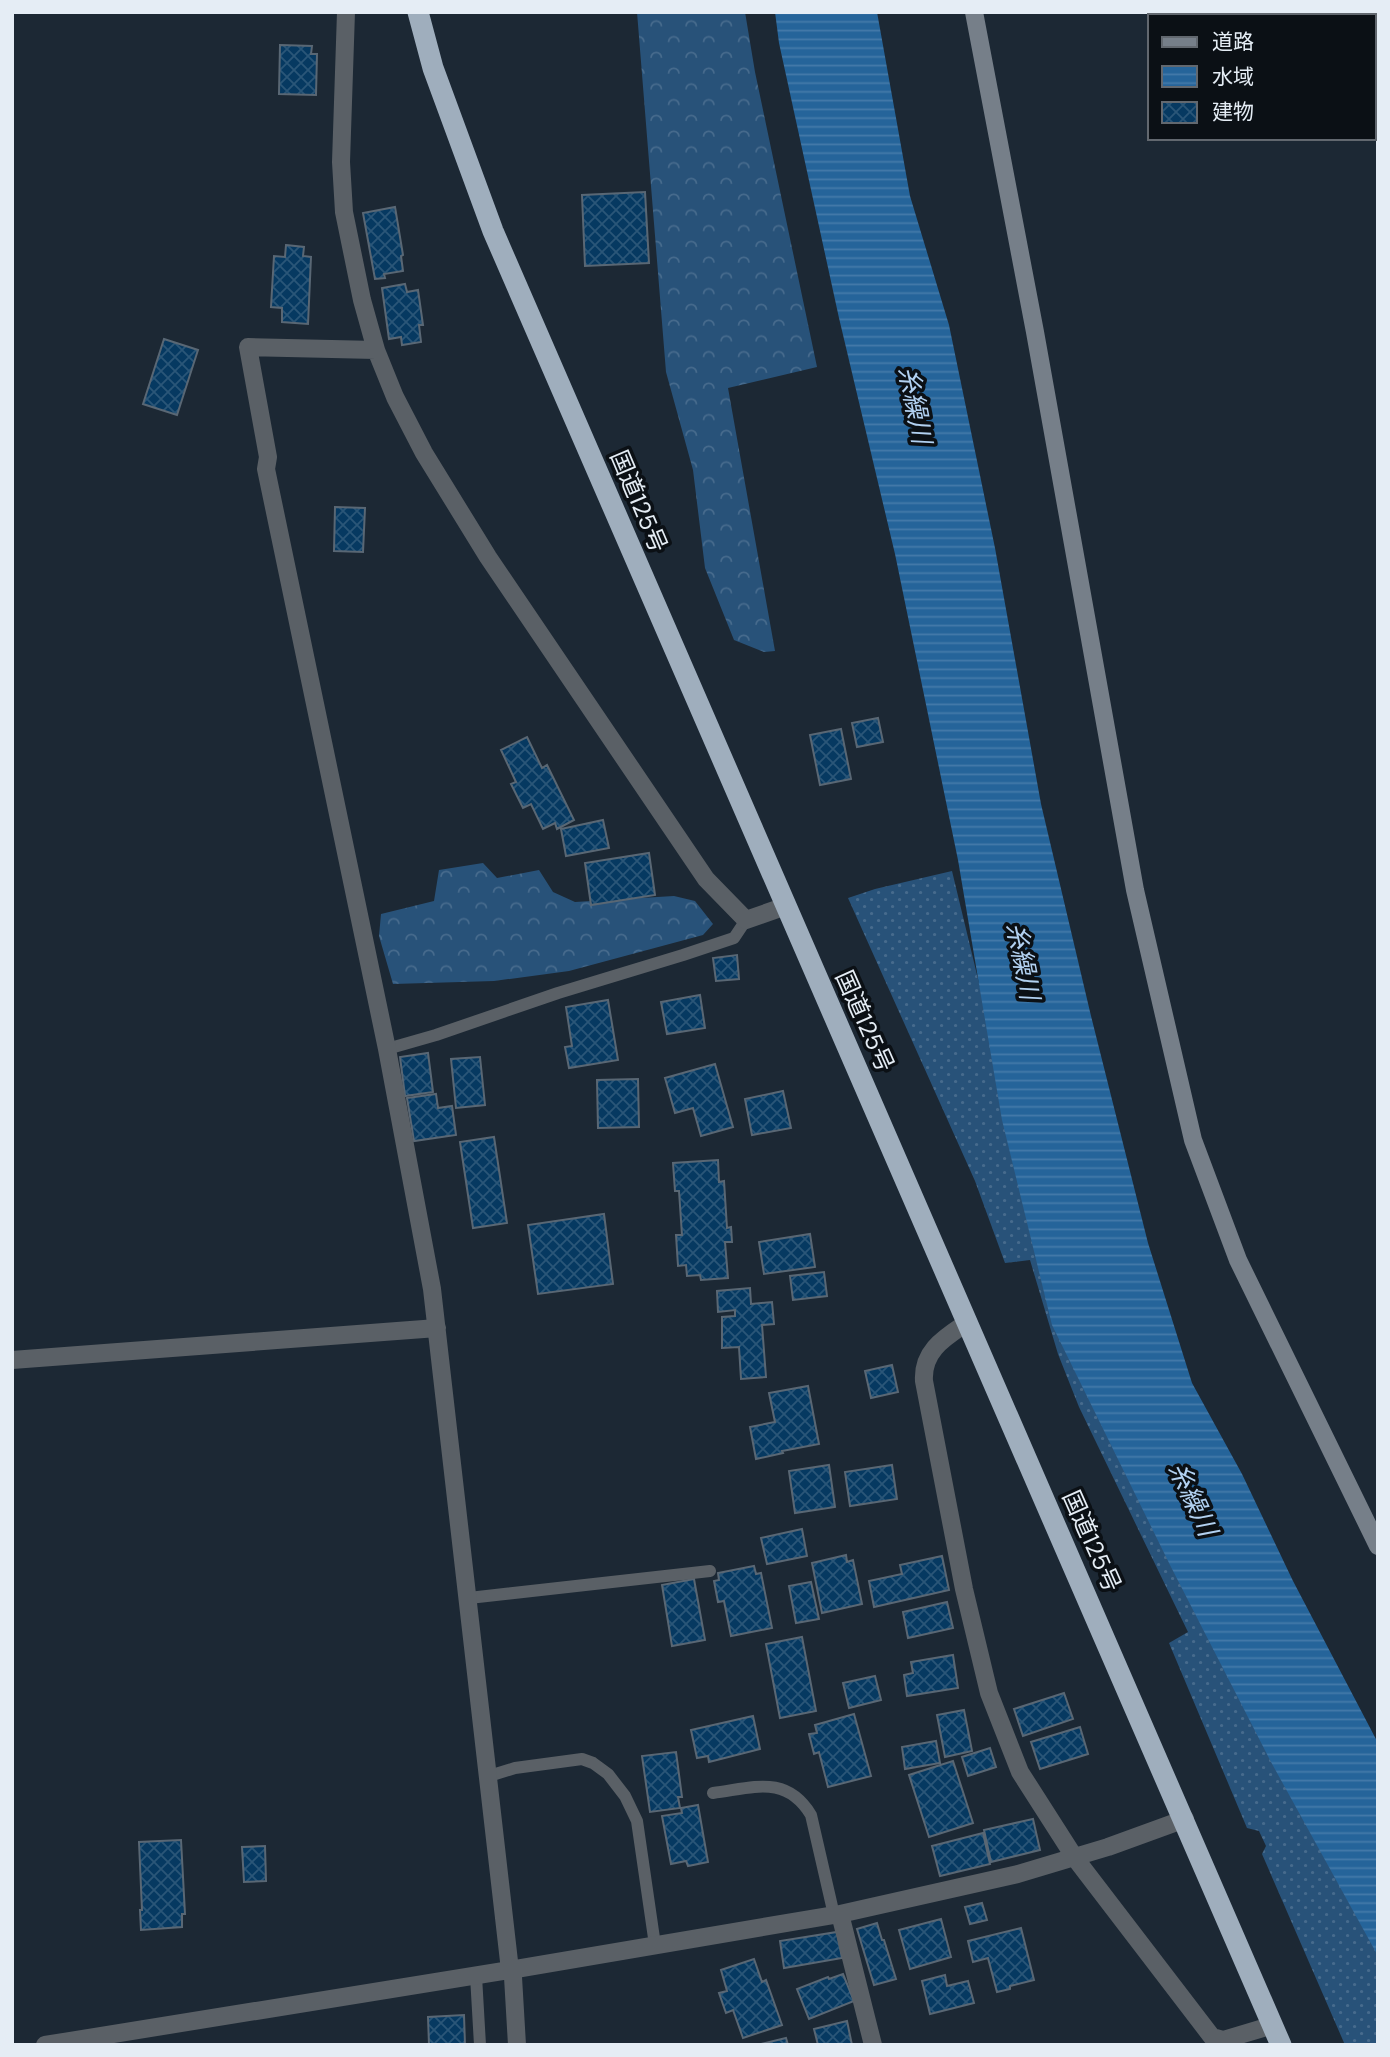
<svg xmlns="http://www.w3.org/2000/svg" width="1390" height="2057" font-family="'DM Sans','Noto Sans JP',sans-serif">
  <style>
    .grass { fill: url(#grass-dots) }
    .forest { fill: url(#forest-crowns) }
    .water { fill: url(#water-rules) }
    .building { fill: url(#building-cross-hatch); stroke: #596774; stroke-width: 2 }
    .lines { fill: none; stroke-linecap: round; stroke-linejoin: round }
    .lane { stroke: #5a6066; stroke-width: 12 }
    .street { stroke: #5a6066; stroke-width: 18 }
    .secondary { stroke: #767f89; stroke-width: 18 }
    .highway { stroke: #9faebd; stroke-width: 21 }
    .labels { text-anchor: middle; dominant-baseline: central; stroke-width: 7; stroke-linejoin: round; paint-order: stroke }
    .street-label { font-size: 24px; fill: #e5edf5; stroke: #0b1015 }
    .water-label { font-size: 26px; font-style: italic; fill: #b2d1f1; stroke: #0b1015 }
  </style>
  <defs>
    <pattern id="grass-dots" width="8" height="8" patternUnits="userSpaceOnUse" patternTransform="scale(1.75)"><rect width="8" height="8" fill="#285279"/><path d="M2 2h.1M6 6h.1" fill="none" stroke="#476b8d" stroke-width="1.8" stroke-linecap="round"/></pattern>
    <pattern id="forest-crowns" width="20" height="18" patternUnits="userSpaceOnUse" patternTransform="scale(1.75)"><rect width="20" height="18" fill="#285279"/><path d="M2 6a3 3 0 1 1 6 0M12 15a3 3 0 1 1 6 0" fill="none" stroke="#476b8d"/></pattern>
    <pattern id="water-rules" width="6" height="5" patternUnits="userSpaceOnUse" patternTransform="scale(1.75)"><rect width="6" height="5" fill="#25649a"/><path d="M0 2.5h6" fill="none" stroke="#447aa9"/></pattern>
    <pattern id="building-cross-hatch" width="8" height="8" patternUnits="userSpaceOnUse" patternTransform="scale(1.75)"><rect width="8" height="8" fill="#063961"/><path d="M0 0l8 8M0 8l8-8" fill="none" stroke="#2a5678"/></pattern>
  </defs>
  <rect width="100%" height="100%" fill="#1c2834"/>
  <path class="grass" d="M 952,871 L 1005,1091 L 1378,1939 L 1378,2045 L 1345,2045 L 1262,1854 L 1266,1846 L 1259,1831 L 1247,1828 L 1169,1643 L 1188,1632 L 1079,1407 L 1058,1354 L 1030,1260 L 1005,1263 L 975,1181 L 848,898 L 875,889 Z"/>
  <path class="forest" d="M 637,12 L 745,12 L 755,72 L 817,367 L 728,388 L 775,651 L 764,652 L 734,640 L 705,568 L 693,470 L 666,372 Z
    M 483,863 L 497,878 L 539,870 L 553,892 L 575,902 L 674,896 L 695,901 L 713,924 L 703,935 L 569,971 L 494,981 L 393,984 L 379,936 L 381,914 L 434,901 L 439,870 Z"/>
  <path class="water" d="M 775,12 L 877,12 L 910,196 L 949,325 L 995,548 L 1041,804 L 1091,1016 L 1148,1243 L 1192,1383 L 1242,1474 L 1293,1581 L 1378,1743 L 1378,1956 L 1271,1762 L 1170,1565 L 1052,1325 L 1002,1120 L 958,860 L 895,554 L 839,318 L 779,43 Z"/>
  <path class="building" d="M 280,45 L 312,46 L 311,54 L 317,54 L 316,95 L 279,94 Z
    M 645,192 L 649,263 L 585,266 L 582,195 Z
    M 395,207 L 403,255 L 401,256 L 403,271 L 384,274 L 385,278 L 375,279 L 363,213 Z
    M 286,245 L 304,247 L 303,256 L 311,257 L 308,324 L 282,322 L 282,308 L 271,307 L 274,256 L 285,257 Z
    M 405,284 L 407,292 L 418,290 L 423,325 L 419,325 L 421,342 L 402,345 L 401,337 L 389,339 L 382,288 Z
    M 164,339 L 198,350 L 177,415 L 143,404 Z
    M 335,507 L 365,508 L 363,552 L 334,551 Z
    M 878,718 L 883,742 L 857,747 L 852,723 Z
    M 841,729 L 851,779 L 820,785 L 810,735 Z
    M 527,737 L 542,768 L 547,765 L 574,820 L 557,829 L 555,823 L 543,829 L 531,804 L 523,808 L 511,784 L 516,782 L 501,750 Z
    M 603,820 L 609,848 L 566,856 L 561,829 Z
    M 649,853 L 655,895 L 591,905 L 585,863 Z
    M 737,955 L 739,979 L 716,981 L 713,958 Z
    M 700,995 L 705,1028 L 667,1034 L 661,1002 Z
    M 608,1000 L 618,1060 L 569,1068 L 565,1047 L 572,1046 L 566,1007 Z
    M 428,1053 L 433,1092 L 405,1096 L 400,1057 Z
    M 480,1057 L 485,1105 L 456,1108 L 451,1059 Z
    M 715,1064 L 733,1127 L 701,1136 L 693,1108 L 675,1113 L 665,1078 Z
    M 638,1079 L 639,1127 L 598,1128 L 597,1080 Z
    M 783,1091 L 791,1128 L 752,1135 L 745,1099 Z
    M 436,1094 L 438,1108 L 452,1106 L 456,1135 L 414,1141 L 407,1098 Z
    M 494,1137 L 507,1223 L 473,1228 L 460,1142 Z
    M 718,1160 L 719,1182 L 724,1181 L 727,1228 L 731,1227 L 732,1242 L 725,1242 L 728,1278 L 701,1280 L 700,1275 L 687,1276 L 686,1265 L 678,1266 L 676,1235 L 682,1235 L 679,1191 L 675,1191 L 673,1163 Z
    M 604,1214 L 613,1284 L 538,1294 L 528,1225 Z
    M 810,1234 L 815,1267 L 764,1274 L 759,1242 Z
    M 824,1272 L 827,1296 L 793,1300 L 790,1276 Z
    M 750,1288 L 751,1304 L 772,1302 L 774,1324 L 762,1325 L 766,1377 L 741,1379 L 739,1347 L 722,1348 L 722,1317 L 735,1316 L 735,1310 L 718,1312 L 717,1291 Z
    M 892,1365 L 898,1392 L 871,1398 L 865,1371 Z
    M 808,1386 L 819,1444 L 782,1451 L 783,1453 L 756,1459 L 750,1427 L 775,1422 L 769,1393 Z
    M 829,1465 L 835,1507 L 795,1513 L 789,1471 Z
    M 892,1465 L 897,1499 L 850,1506 L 845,1472 Z
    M 802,1529 L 807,1556 L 767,1564 L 761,1538 Z
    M 846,1555 L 847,1562 L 853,1560 L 862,1604 L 822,1613 L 812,1563 Z
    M 942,1556 L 949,1590 L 874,1607 L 869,1581 L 902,1574 L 900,1565 Z
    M 754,1566 L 756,1574 L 761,1573 L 772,1628 L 731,1636 L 724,1601 L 718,1602 L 714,1581 L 719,1580 L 718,1573 Z
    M 694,1579 L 705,1640 L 672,1646 L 662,1585 Z
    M 811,1582 L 819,1619 L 796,1623 L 789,1586 Z
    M 947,1602 L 953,1628 L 908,1638 L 903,1612 Z
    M 802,1637 L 816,1711 L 780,1718 L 766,1644 Z
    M 953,1655 L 958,1688 L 907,1696 L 904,1675 L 913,1673 L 911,1662 Z
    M 875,1676 L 881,1700 L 849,1708 L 843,1683 Z
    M 1064,1693 L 1073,1719 L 1023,1736 L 1014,1709 Z
    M 964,1710 L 972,1751 L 945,1757 L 937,1715 Z
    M 854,1714 L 871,1776 L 828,1787 L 819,1752 L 814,1754 L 809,1734 L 817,1733 L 815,1725 Z
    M 753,1716 L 760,1749 L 709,1762 L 708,1756 L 697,1758 L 691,1730 Z
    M 1080,1727 L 1088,1754 L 1040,1769 L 1031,1742 Z
    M 936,1741 L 940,1763 L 905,1769 L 902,1747 Z
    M 990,1748 L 996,1767 L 968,1776 L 962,1757 Z
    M 676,1752 L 682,1797 L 678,1797 L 680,1808 L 650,1812 L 642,1756 Z
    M 953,1761 L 973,1823 L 929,1837 L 909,1775 Z
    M 698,1805 L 708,1862 L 688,1866 L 686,1861 L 671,1864 L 662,1816 L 682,1813 L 681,1808 Z
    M 1033,1819 L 1040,1850 L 991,1862 L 984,1830 Z
    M 983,1833 L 990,1864 L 940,1876 L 932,1846 Z
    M 181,1840 L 185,1914 L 182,1914 L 182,1927 L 141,1930 L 140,1910 L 142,1910 L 139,1842 Z
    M 265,1846 L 266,1881 L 244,1882 L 242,1847 Z
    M 982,1903 L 987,1920 L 970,1924 L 965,1907 Z
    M 941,1919 L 951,1957 L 910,1969 L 899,1930 Z
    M 877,1923 L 882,1940 L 884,1940 L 896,1979 L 874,1985 L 857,1929 Z
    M 1021,1928 L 1034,1980 L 1010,1986 L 1010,1989 L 997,1992 L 988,1958 L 973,1962 L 968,1941 Z
    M 837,1932 L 842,1958 L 784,1968 L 780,1941 Z
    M 754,1959 L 762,1982 L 766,1980 L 782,2025 L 743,2038 L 733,2010 L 726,2013 L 719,1993 L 727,1991 L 721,1970 Z
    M 843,1974 L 854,2001 L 809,2019 L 797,1989 L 828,1977 L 829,1979 Z
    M 945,1975 L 947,1986 L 968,1981 L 974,2003 L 930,2014 L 922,1981 Z
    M 464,2015 L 465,2045 L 429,2045 L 428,2017 Z
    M 847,2021 L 852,2045 L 818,2045 L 814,2029 Z
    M 786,2038 L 788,2045 L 757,2045 Z"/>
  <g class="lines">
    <path class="lane" d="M 387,1049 L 436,1035 L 558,993 L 683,955 L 734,938 L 746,920
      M 469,1598 L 710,1571
      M 489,1776 L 515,1768 L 582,1759 L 593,1763 L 608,1774 L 625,1796 L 637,1821 L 655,1945
      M 713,1793 C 753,1788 786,1774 811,1815 L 834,1915
      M 476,1976 L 480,2045"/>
    <path class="street" d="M 346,12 L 341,162 L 344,212 L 362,300 L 376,350 L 395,397 L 424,453 L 488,557 L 706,879 L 746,920 L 786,906
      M 376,350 L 248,347 L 268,457 L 266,469 L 387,1049 L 432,1289 L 510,1970 L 513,1977 L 517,2045
      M 968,1322 C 946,1337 922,1350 924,1381 L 964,1589 L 989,1693 L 1020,1772 L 1075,1858 L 1212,2037 L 1223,2040 L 1273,2025
      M 12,1360 L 437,1328
      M 840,1914 L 873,2045
      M 45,2045 L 510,1970 L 840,1914 L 1018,1874 L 1108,1847 L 1185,1819"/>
    <path class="secondary" d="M 974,12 L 1035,332 L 1135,890 L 1193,1140 L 1238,1260 L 1378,1546"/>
    <path class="highway" d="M 418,12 L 433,68 L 493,231 L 1281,2045"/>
  </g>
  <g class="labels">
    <g class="street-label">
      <text transform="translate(639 501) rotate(67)">国道125号</text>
      <text transform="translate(865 1021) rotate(66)">国道125号</text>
      <text transform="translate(1092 1541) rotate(66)">国道125号</text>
    </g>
    <g class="water-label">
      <text transform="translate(915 405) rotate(79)">糸繰川</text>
      <text transform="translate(1023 961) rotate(79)">糸繰川</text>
      <text transform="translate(1193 1499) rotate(65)">糸繰川</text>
    </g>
  </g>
  <rect width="1390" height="2057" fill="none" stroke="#e5edf5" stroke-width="28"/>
  <rect x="1148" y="14" width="228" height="126" fill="#0b1015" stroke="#62686f" stroke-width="2"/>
  <rect x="1162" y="37" width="35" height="10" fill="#767f89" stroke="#62686f" stroke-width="2"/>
  <text x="1212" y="49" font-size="21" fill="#e5edf5">道路</text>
  <rect x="1162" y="66" width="35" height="21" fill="url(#water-rules)" stroke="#62686f" stroke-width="2"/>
  <text x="1212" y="84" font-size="21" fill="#e5edf5">水域</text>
  <rect x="1162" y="102" width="35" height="21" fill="url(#building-cross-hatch)" stroke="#62686f" stroke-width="2"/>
  <text x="1212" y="119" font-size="21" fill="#e5edf5">建物</text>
</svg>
